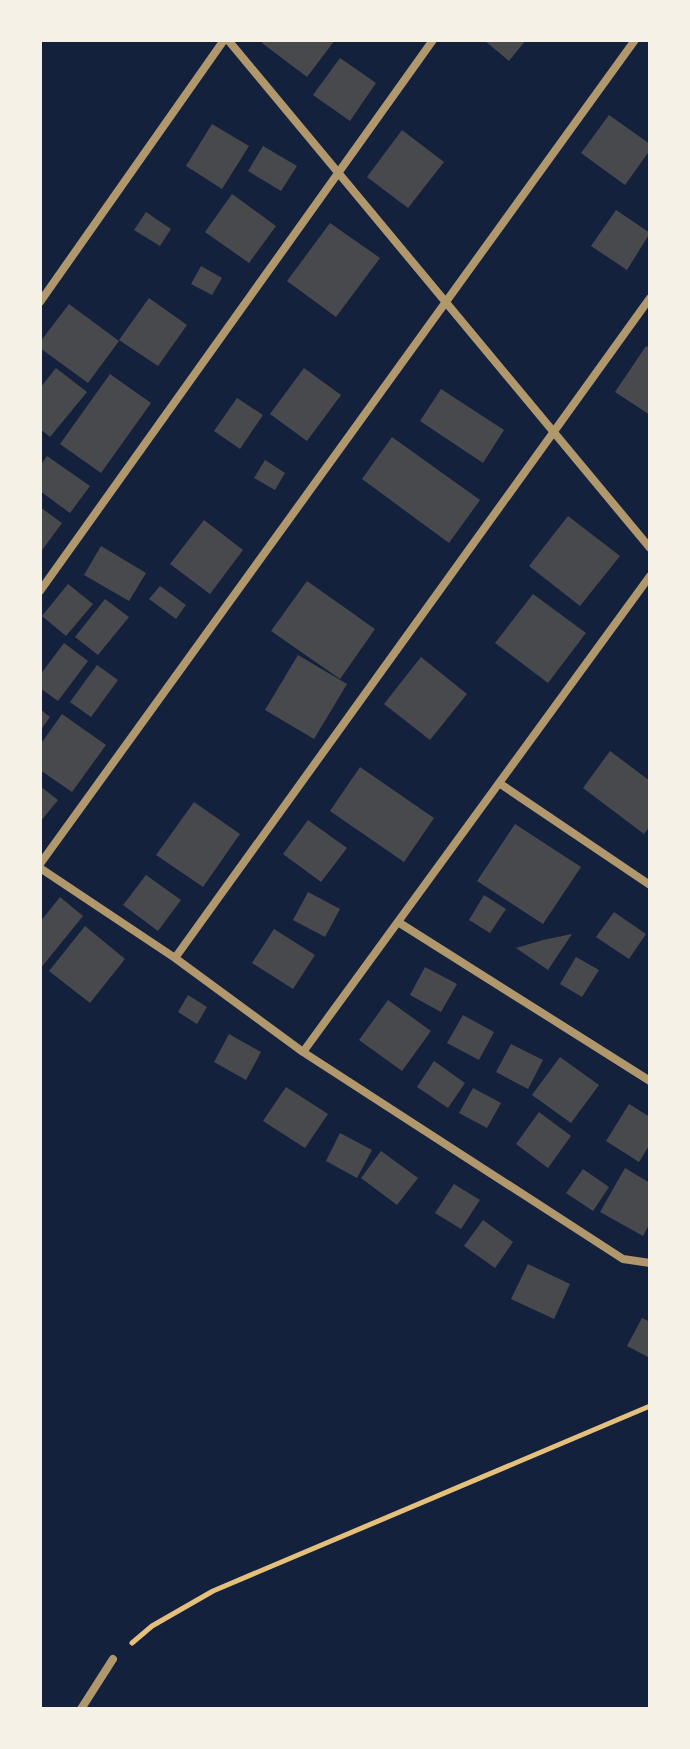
<svg xmlns="http://www.w3.org/2000/svg" width="690" height="1749" font-family="'Nunito Sans',sans-serif">
  <style>
    .building { fill: #48494c }
    .lines { fill: none; stroke-linecap: round; stroke-linejoin: round }
    .path { stroke: #e5c07b; stroke-width: 5 }
    .minor { stroke: #b1986c; stroke-width: 8 }
  </style>
  <rect width="100%" height="100%" fill="#14213d"/>
  <path class="building" d="M 264,40 L 335,40 L 307,77 L 262,43 Z
    M 484,40 L 526,40 L 509,61 Z
    M 340,58 L 376,83 L 350,121 L 313,95 Z
    M 609,115 L 650,144 L 650,150 L 625,185 L 581,153 Z
    M 212,124 L 249,146 L 222,189 L 186,166 Z
    M 402,130 L 444,162 L 408,208 L 367,177 Z
    M 263,146 L 297,166 L 281,191 L 248,171 Z
    M 232,194 L 276,226 L 249,263 L 205,232 Z
    M 616,210 L 650,233 L 627,270 L 591,246 Z
    M 146,212 L 171,229 L 160,246 L 134,230 Z
    M 330,223 L 380,258 L 336,317 L 287,281 Z
    M 201,266 L 222,278 L 212,295 L 191,284 Z
    M 149,298 L 187,325 L 158,366 L 119,340 Z
    M 69,304 L 119,341 L 88,383 L 40,348 L 40,342 Z
    M 646,346 L 650,348 L 650,415 L 615,392 Z
    M 56,368 L 87,392 L 50,437 L 40,429 L 40,388 Z
    M 304,368 L 341,395 L 307,441 L 270,414 Z
    M 110,374 L 151,403 L 101,473 L 60,444 Z
    M 441,389 L 504,430 L 483,463 L 420,421 Z
    M 237,398 L 263,415 L 240,449 L 214,431 Z
    M 392,437 L 480,500 L 449,543 L 362,479 Z
    M 47,456 L 90,486 L 70,513 L 40,491 L 40,466 Z
    M 265,460 L 285,473 L 275,490 L 254,478 Z
    M 40,507 L 62,523 L 40,553 Z
    M 568,516 L 620,556 L 580,606 L 529,566 Z
    M 204,520 L 243,550 L 210,594 L 170,564 Z
    M 101,546 L 146,573 L 129,601 L 84,575 Z
    M 307,581 L 375,629 L 340,679 L 271,631 Z
    M 68,584 L 93,604 L 66,636 L 42,616 Z
    M 160,586 L 186,605 L 176,619 L 149,599 Z
    M 533,594 L 586,633 L 548,683 L 495,643 Z
    M 105,599 L 129,617 L 98,655 L 75,637 Z
    M 64,643 L 88,661 L 58,701 L 40,688 L 40,675 Z
    M 298,655 L 347,684 L 314,739 L 265,710 Z
    M 421,657 L 467,694 L 430,740 L 384,704 Z
    M 97,665 L 118,680 L 91,717 L 70,702 Z
    M 40,709 L 50,717 L 40,731 Z
    M 62,714 L 106,745 L 72,792 L 40,770 L 40,745 Z
    M 610,751 L 650,781 L 650,826 L 644,834 L 583,788 Z
    M 360,767 L 434,818 L 404,862 L 330,811 Z
    M 40,786 L 58,800 L 40,822 Z
    M 194,802 L 240,834 L 203,887 L 156,855 Z
    M 308,820 L 347,848 L 321,882 L 283,854 Z
    M 515,824 L 581,867 L 543,924 L 477,881 Z
    M 146,875 L 181,900 L 158,931 L 123,905 Z
    M 308,892 L 340,909 L 325,937 L 293,920 Z
    M 484,895 L 506,909 L 490,933 L 469,920 Z
    M 60,897 L 83,916 L 40,969 L 40,922 Z
    M 614,912 L 646,934 L 629,959 L 596,937 Z
    M 85,926 L 125,959 L 90,1003 L 49,971 Z
    M 274,929 L 315,955 L 293,989 L 252,963 Z
    M 572,934 L 548,970 L 516,948 L 543,940 Z
    M 576,957 L 599,970 L 582,997 L 560,984 Z
    M 425,967 L 457,984 L 441,1012 L 410,995 Z
    M 188,995 L 207,1007 L 197,1024 L 178,1012 Z
    M 388,1000 L 431,1031 L 402,1071 L 359,1040 Z
    M 463,1015 L 494,1032 L 479,1060 L 447,1043 Z
    M 229,1034 L 261,1052 L 246,1080 L 214,1062 Z
    M 511,1044 L 543,1060 L 528,1089 L 496,1072 Z
    M 560,1057 L 599,1085 L 571,1123 L 532,1095 Z
    M 434,1061 L 465,1083 L 448,1108 L 417,1087 Z
    M 286,1087 L 328,1114 L 305,1148 L 263,1121 Z
    M 473,1088 L 501,1103 L 487,1128 L 459,1113 Z
    M 629,1104 L 650,1117 L 650,1144 L 639,1162 L 606,1141 Z
    M 539,1112 L 571,1136 L 548,1168 L 516,1144 Z
    M 340,1133 L 372,1150 L 357,1178 L 326,1161 Z
    M 381,1151 L 418,1178 L 397,1205 L 361,1178 Z
    M 625,1168 L 650,1183 L 650,1223 L 643,1236 L 600,1212 Z
    M 583,1169 L 609,1187 L 593,1211 L 566,1193 Z
    M 454,1184 L 480,1200 L 461,1229 L 435,1213 Z
    M 483,1220 L 513,1242 L 495,1268 L 464,1246 Z
    M 528,1264 L 570,1284 L 554,1319 L 511,1299 Z
    M 642,1318 L 650,1322 L 650,1358 L 627,1346 Z"/>
  <g class="lines">
    <path class="path" d="M 132,1643 L 152,1626 L 213,1591 L 650,1406"/>
    <path class="minor" d="M 228,40 L 650,548
      M 40,302 L 224,40
      M 40,591 L 433,40
      M 499,783 L 650,885
      M 40,864 L 635,40
      M 40,868 L 175,958 L 303,1052 L 623,1259 L 650,1263
      M 398,922 L 650,1081
      M 175,958 L 650,298
      M 303,1052 L 650,576
      M 81,1709 L 113,1659"/>
  </g>
  <rect width="690" height="1749" fill="none" stroke="#f6f1e7" stroke-width="84"/>
</svg>
